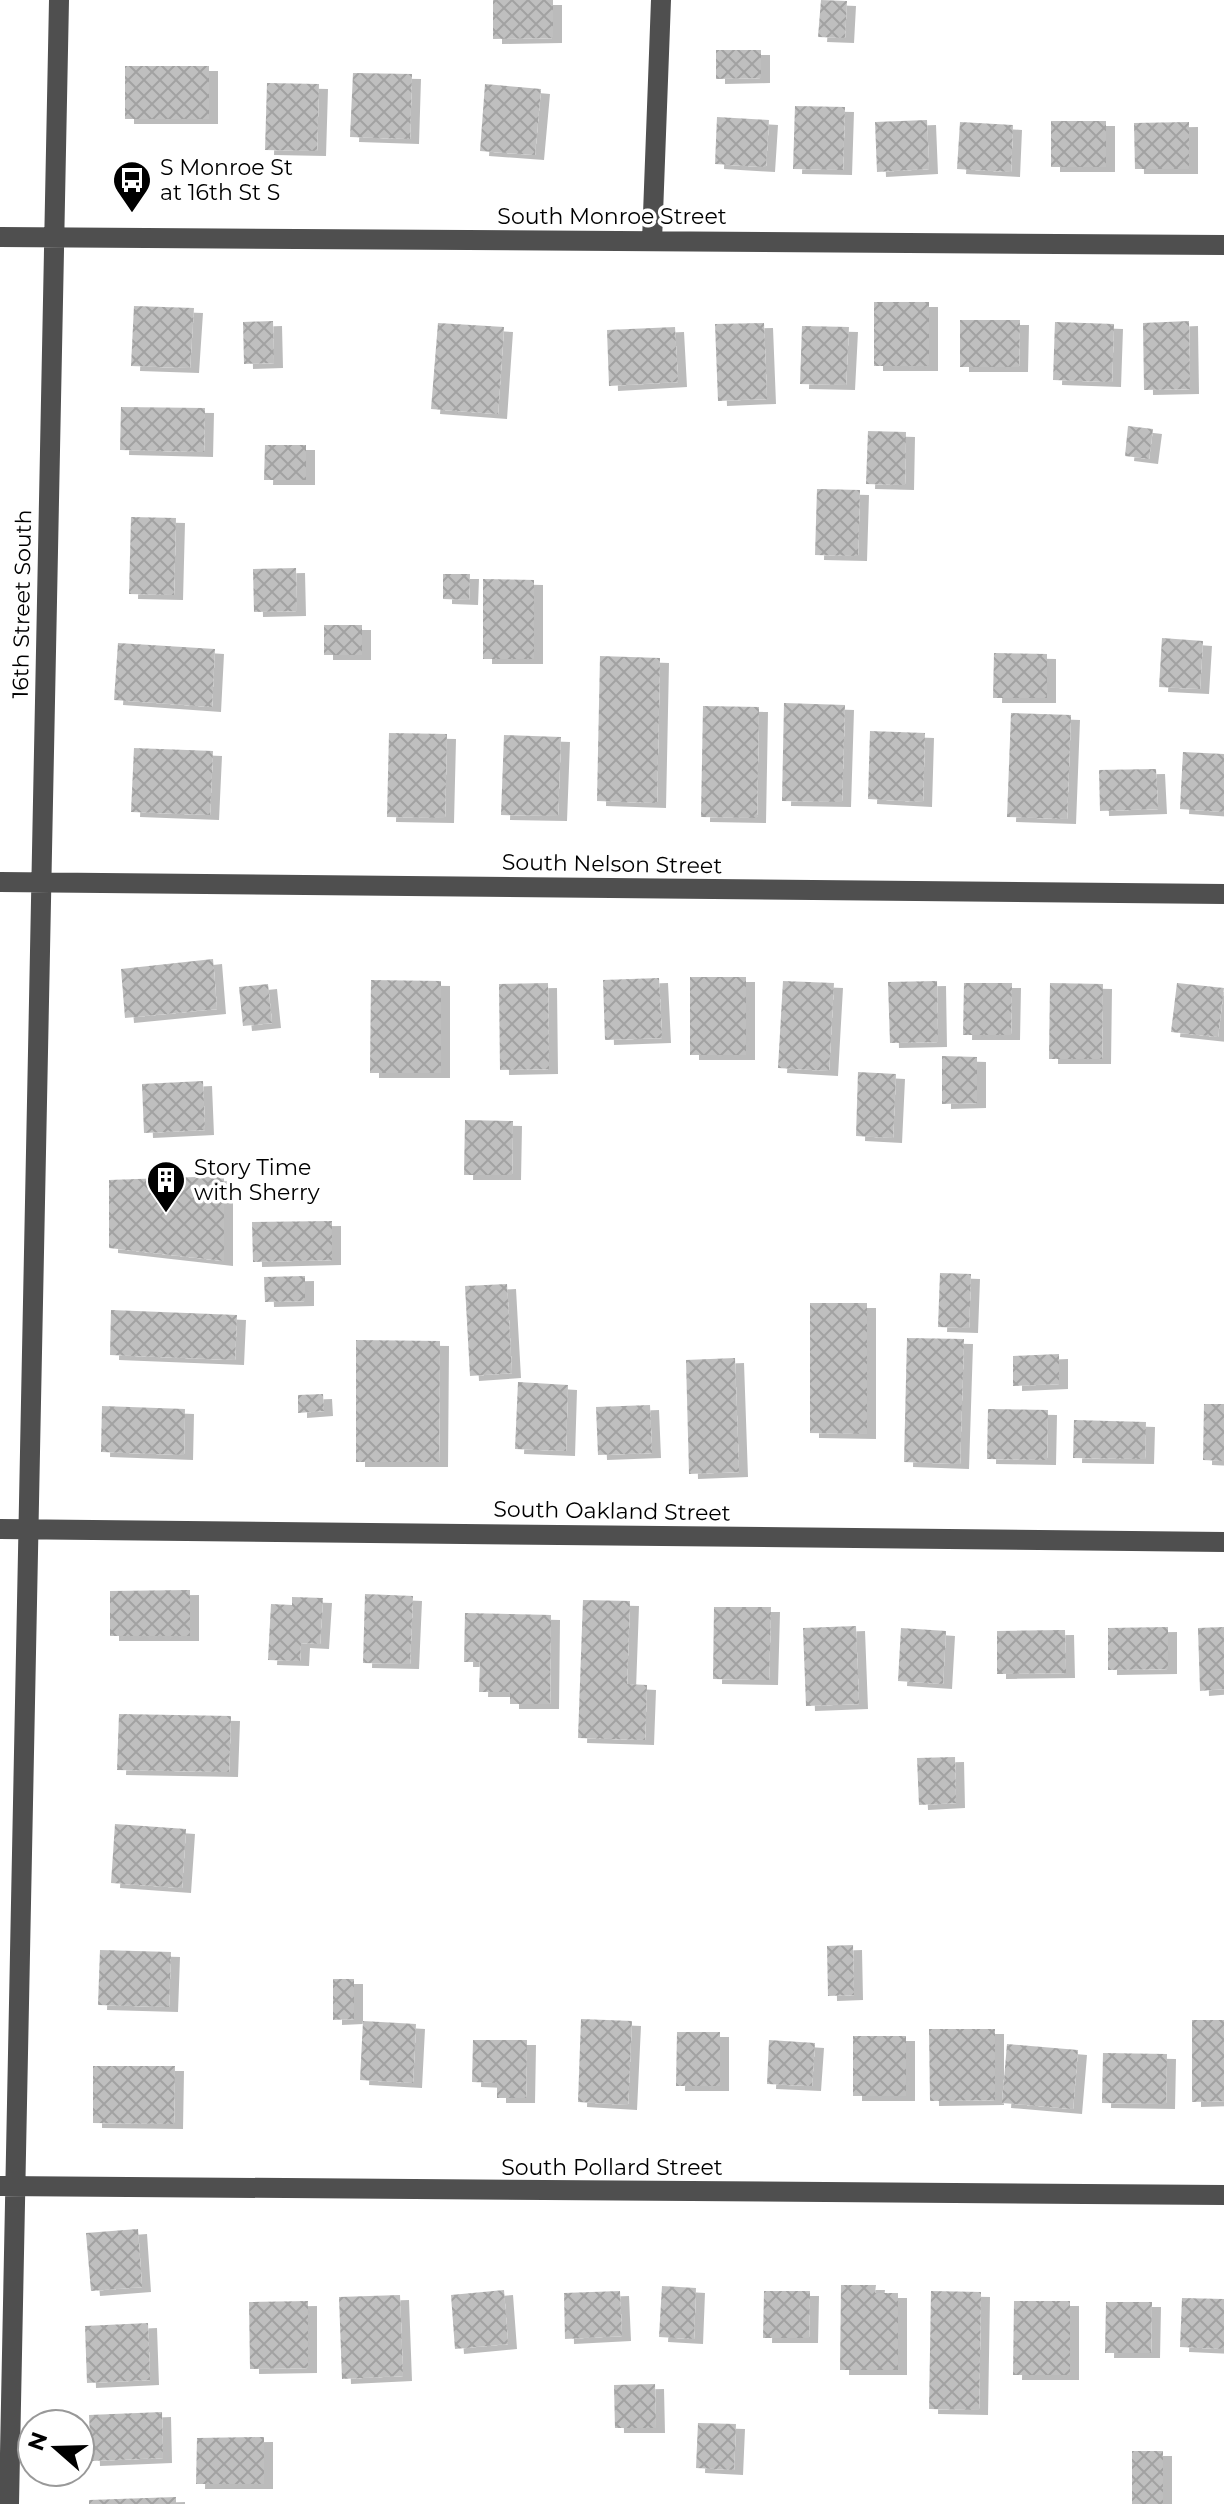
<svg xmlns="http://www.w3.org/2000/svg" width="1224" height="2504" font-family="Montserrat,sans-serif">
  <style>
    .building { fill: url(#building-cross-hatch); filter: url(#shadow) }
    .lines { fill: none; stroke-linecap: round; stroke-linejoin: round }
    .minor { stroke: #4f4f4f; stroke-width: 20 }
    .labels { text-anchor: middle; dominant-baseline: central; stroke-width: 7; stroke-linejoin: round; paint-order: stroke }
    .poi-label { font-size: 22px; fill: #000; stroke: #fff; text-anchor: start }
    .street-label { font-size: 22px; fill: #000; stroke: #fff }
  </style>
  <defs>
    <pattern id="building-cross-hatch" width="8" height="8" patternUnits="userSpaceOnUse" patternTransform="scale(2)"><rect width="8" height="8" fill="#bfbfbf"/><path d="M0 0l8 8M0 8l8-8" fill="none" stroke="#a2a2a2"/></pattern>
    <filter id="shadow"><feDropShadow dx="9" dy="5" stdDeviation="0" flood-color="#0004"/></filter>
  </defs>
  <rect width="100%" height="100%" fill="#fff"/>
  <path class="building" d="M 493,0 L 553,0 L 553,38 L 493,39 Z
    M 821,0 L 847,1 L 845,38 L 818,37 Z
    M 716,50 L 761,50 L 761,78 L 716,79 Z
    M 125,66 L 209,66 L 209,119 L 125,119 Z
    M 353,73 L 412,74 L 410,139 L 350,137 Z
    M 267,83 L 319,84 L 317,151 L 265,150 Z
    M 485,84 L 541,89 L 535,155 L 480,151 Z
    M 795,106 L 845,107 L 843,170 L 793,169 Z
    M 717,117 L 769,120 L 766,167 L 715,164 Z
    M 927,120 L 929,169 L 877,172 L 875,122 Z
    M 1051,121 L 1106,121 L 1106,167 L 1051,167 Z
    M 960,122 L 1013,125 L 1011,172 L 957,169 Z
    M 1189,122 L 1189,169 L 1135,169 L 1134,123 Z
    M 874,302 L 929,302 L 929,366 L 874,366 Z
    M 134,306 L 194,308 L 190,368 L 131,366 Z
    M 960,320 L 1020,320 L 1019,367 L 960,367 Z
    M 273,321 L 274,363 L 244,364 L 243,322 Z
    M 1189,321 L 1190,389 L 1144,390 L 1143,323 Z
    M 1055,322 L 1114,324 L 1112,382 L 1053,380 Z
    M 438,323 L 504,327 L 498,414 L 431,409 Z
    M 764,323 L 767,399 L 718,401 L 715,324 Z
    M 802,326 L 849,327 L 846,385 L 800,384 Z
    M 675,327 L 678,382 L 609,386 L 607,330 Z
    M 121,407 L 205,408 L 204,452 L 120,450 Z
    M 1128,426 L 1153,429 L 1149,459 L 1125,456 Z
    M 868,431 L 906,432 L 905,485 L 866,484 Z
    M 265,445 L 306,445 L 306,480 L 264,480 Z
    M 817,489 L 860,490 L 858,556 L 815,555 Z
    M 131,517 L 176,518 L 174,595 L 129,594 Z
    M 296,568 L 297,611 L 254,612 L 253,569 Z
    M 443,574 L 470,574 L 469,600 L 443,599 Z
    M 483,579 L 534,580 L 534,659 L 483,659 Z
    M 324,625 L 362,625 L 362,655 L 324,655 Z
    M 1162,638 L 1203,641 L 1200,689 L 1159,687 Z
    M 118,643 L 215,649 L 212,707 L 114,700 Z
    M 994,653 L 1047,654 L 1047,698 L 993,698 Z
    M 600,656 L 660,658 L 657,803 L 597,801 Z
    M 784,703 L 845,705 L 842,802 L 782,801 Z
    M 703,706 L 759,707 L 757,818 L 701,817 Z
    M 1011,713 L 1071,715 L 1067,819 L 1007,817 Z
    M 870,731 L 925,733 L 923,802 L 868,799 Z
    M 389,733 L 447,734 L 445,818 L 387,817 Z
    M 504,735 L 561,737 L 558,816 L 501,815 Z
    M 134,748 L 213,751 L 210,815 L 131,812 Z
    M 1183,752 L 1224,754 L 1224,812 L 1180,809 Z
    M 1156,769 L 1158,809 L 1100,811 L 1099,770 Z
    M 213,959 L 217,1009 L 125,1018 L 121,969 Z
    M 690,977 L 746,977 L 746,1055 L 690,1055 Z
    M 659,978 L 662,1038 L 605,1040 L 603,980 Z
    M 371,980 L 441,981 L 441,1073 L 370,1073 Z
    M 783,981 L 834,983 L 829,1071 L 778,1068 Z
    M 937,981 L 938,1042 L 890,1043 L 888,982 Z
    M 548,983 L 549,1069 L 500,1070 L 499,984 Z
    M 964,983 L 1012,983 L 1011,1035 L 963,1035 Z
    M 1050,983 L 1103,984 L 1102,1059 L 1049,1059 Z
    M 1177,983 L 1224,988 L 1218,1037 L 1171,1032 Z
    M 268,984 L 272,1023 L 243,1026 L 239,987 Z
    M 942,1056 L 977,1057 L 977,1103 L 942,1104 Z
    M 858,1072 L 896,1074 L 893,1138 L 856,1136 Z
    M 203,1081 L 205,1130 L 144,1133 L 142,1084 Z
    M 465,1120 L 513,1121 L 512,1175 L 464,1175 Z
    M 224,1176 L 224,1261 L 109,1248 L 109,1180 Z
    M 332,1221 L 332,1260 L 253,1262 L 252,1222 Z
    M 940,1273 L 971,1274 L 969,1328 L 938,1327 Z
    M 305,1276 L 305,1301 L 265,1302 L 264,1277 Z
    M 507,1284 L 512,1373 L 470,1376 L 465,1286 Z
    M 810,1303 L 867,1303 L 867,1434 L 810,1433 Z
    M 111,1310 L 237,1315 L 235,1360 L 110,1355 Z
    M 907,1338 L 964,1339 L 960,1464 L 904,1462 Z
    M 356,1340 L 440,1341 L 439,1462 L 356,1462 Z
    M 1059,1354 L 1059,1384 L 1013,1386 L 1013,1356 Z
    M 735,1358 L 739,1472 L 689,1474 L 686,1360 Z
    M 518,1382 L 568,1385 L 566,1451 L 515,1449 Z
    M 323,1394 L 324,1411 L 298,1413 L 298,1395 Z
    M 1204,1404 L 1224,1404 L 1224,1461 L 1203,1460 Z
    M 650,1405 L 652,1453 L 598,1455 L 596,1407 Z
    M 102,1406 L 185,1409 L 184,1455 L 101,1452 Z
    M 988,1409 L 1048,1410 L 1047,1460 L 987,1459 Z
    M 1074,1420 L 1146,1422 L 1145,1459 L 1073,1458 Z
    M 190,1590 L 190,1636 L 110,1636 L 110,1591 Z
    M 365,1594 L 413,1596 L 410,1664 L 363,1663 Z
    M 292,1597 L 323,1598 L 320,1644 L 301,1643 L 300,1661 L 268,1660 L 271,1604 L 292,1605 Z
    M 583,1600 L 630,1601 L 627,1684 L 647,1685 L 645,1740 L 578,1738 Z
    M 714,1607 L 771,1607 L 769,1680 L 713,1679 Z
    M 465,1613 L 551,1615 L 550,1704 L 510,1704 L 510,1692 L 479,1692 L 480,1662 L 464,1662 Z
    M 856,1626 L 859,1704 L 806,1706 L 803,1628 Z
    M 1168,1627 L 1168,1669 L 1108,1670 L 1108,1628 Z
    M 1224,1627 L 1224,1689 L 1200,1691 L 1198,1628 Z
    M 901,1628 L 946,1631 L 943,1684 L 898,1681 Z
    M 1065,1630 L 1066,1673 L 997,1674 L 997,1631 Z
    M 119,1714 L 231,1716 L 229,1772 L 117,1770 Z
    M 955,1757 L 956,1803 L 919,1805 L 917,1758 Z
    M 115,1824 L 186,1829 L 182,1888 L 111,1883 Z
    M 853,1945 L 854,1995 L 828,1996 L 827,1946 Z
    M 100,1950 L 171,1952 L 169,2007 L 98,2005 Z
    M 333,1979 L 354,1979 L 354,2019 L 333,2020 Z
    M 581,2019 L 632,2021 L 628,2105 L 578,2102 Z
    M 1192,2020 L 1224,2020 L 1224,2101 L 1192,2102 Z
    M 363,2021 L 416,2024 L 413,2083 L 360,2080 Z
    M 929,2029 L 995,2029 L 995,2100 L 930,2101 Z
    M 677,2032 L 720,2032 L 720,2086 L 676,2086 Z
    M 853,2036 L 906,2036 L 906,2096 L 853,2096 Z
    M 473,2040 L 527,2040 L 526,2098 L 497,2098 L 497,2083 L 472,2082 Z
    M 769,2040 L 815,2043 L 812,2086 L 767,2084 Z
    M 1007,2044 L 1078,2050 L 1073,2109 L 1002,2103 Z
    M 1103,2053 L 1167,2054 L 1166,2104 L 1102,2103 Z
    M 93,2066 L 175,2066 L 174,2124 L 93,2123 Z
    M 138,2229 L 142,2287 L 91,2291 L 86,2233 Z
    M 841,2285 L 876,2285 L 875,2293 L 898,2293 L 898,2370 L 840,2370 Z
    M 662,2286 L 696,2288 L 694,2339 L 659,2337 Z
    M 504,2290 L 508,2344 L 455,2349 L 451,2295 Z
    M 620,2291 L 622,2336 L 565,2339 L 564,2293 Z
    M 764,2291 L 810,2291 L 809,2338 L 763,2338 Z
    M 931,2291 L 981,2292 L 979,2410 L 929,2409 Z
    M 400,2295 L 403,2376 L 342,2379 L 339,2297 Z
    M 1182,2298 L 1224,2299 L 1224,2349 L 1180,2347 Z
    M 308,2301 L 308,2368 L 250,2369 L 249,2302 Z
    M 1014,2301 L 1070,2301 L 1070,2375 L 1013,2375 Z
    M 1106,2302 L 1152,2302 L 1151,2353 L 1105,2353 Z
    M 148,2323 L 150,2380 L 87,2383 L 85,2326 Z
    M 655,2384 L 656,2428 L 615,2428 L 614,2385 Z
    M 162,2412 L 163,2458 L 91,2461 L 89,2415 Z
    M 698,2423 L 736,2424 L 734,2470 L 696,2468 Z
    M 264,2437 L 264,2484 L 196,2484 L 197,2438 Z
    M 1132,2451 L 1163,2451 L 1163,2504 L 1132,2504 Z
    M 176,2497 L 176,2504 L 89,2504 L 89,2500 Z"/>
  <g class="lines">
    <path class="minor" d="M 0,237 L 1224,245
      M 652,241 L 661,0
      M 0,882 L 1224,894
      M 0,1529 L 1224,1542
      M 0,2186 L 1224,2195
      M 9,2504 L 59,0"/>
  </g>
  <defs>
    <g id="bus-pin" transform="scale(2)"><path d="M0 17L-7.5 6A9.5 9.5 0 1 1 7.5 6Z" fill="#000" stroke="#fff"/><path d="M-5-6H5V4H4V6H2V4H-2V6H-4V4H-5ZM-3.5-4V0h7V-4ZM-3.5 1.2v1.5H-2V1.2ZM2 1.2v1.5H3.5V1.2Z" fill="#fff"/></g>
    <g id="building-pin" transform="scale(2)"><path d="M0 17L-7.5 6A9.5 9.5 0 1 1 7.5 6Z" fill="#000" stroke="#fff"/><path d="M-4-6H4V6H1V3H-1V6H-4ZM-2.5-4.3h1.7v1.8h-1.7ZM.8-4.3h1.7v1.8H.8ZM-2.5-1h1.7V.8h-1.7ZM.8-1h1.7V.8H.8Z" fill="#fff"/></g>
  </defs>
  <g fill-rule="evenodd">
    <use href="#bus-pin" x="132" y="180"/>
    <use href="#building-pin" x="166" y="1180"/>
  </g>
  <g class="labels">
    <g class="poi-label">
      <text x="160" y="167">S Monroe St<tspan x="160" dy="25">at 16th St S</tspan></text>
      <text x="194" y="1167">Story Time<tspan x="194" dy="25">with Sherry</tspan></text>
    </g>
    <g class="street-label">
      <text x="612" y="216">South Monroe Street</text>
      <text transform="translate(22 604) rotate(-89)">16th Street South</text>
      <text transform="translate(612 864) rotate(1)">South Nelson Street</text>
      <text transform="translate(612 1511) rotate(1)">South Oakland Street</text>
      <text x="612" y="2167">South Pollard Street</text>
    </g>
  </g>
  <g transform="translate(56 2448) rotate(290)"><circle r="38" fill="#ffffff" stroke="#999999" stroke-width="2"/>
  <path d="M0-6L14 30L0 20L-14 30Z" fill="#000000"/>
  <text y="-12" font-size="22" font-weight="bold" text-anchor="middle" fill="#000000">N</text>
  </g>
</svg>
